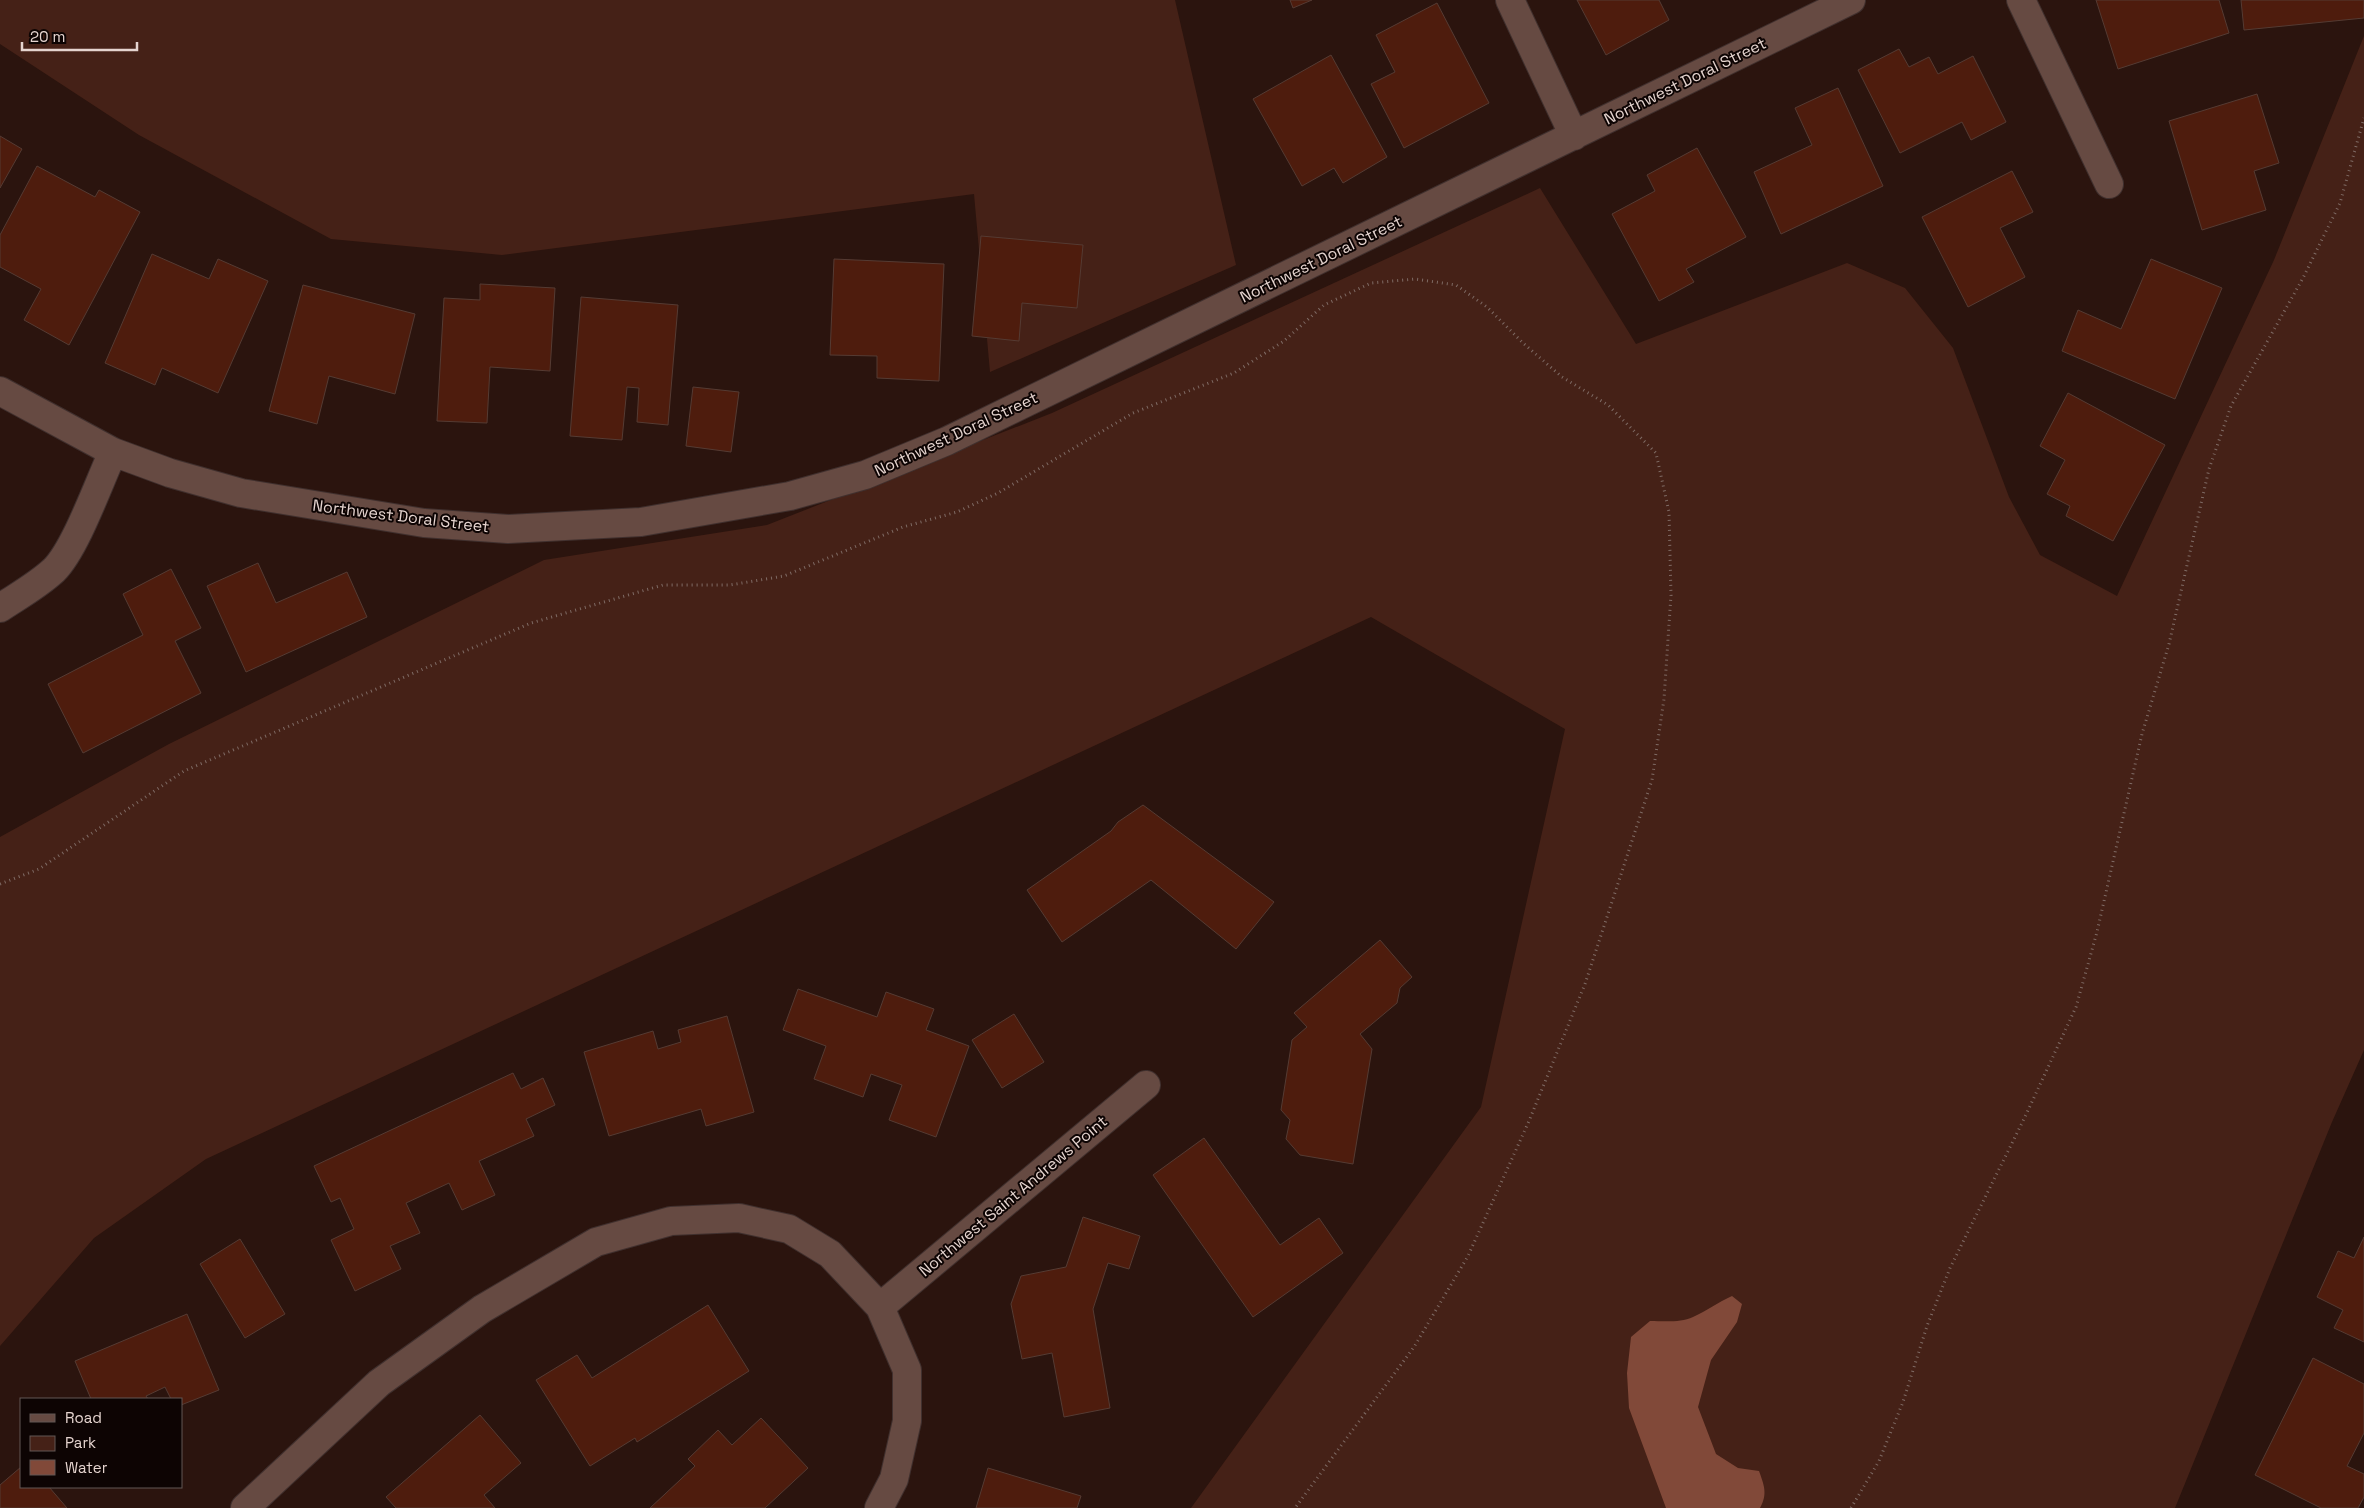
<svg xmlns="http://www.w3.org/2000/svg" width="2364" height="1508" font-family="'Space Grotesk',sans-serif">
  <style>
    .green { fill: #452117 }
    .water { fill: #814939 }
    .building { fill: #4e1c0d; stroke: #553b33 }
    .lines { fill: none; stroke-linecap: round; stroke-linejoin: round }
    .minor-casing { stroke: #40302e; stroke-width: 30 }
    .path { stroke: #7f6b65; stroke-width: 3; stroke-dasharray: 1 4; stroke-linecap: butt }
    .minor { stroke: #664a42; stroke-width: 28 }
    .labels { text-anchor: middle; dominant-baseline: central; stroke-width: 4; stroke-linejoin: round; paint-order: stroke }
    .street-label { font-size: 16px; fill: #e5d4cf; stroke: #0d0403 }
  </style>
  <rect width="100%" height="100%" fill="#2b140e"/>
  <path class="green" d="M 0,0 L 1175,0 L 1236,265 L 990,372 L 974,194 L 502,255 L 331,239 L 139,135 L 0,44 Z
    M 2364,36 L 2364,1050 L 2332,1122 L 2175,1508 L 1191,1508 L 1481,1107 L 1565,729 L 1371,617 L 206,1159 L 94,1238 L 0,1346 L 0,837 L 169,744 L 544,560 L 767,525 L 1052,413 L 1540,188 L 1636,344 L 1847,263 L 1905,288 L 1953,348 L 2009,497 L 2040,555 L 2117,596 L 2274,260 Z"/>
  <path class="water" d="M 1732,1296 L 1742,1304 L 1737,1322 L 1711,1360 L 1698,1407 L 1716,1454 L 1738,1468 L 1759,1471 C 1764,1485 1768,1494 1760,1508 L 1666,1508 L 1629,1408 L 1627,1373 L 1631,1337 L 1650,1321 C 1663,1321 1680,1323 1693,1317 C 1707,1311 1718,1302 1732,1296 Z"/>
  <path class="building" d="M 1290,0 L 1312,0 L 1293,8 Z
    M 1577,0 L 1659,0 L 1669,20 L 1606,55 Z
    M 2096,0 L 2219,0 L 2229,33 L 2118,69 Z
    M 2241,0 L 2364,0 L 2364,18 L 2244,30 Z
    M 1437,3 L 1489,103 L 1404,148 L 1371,84 L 1395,72 L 1376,35 Z
    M 1899,49 L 1909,67 L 1929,57 L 1938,74 L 1973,56 L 2006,122 L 1971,140 L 1962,122 L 1900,153 L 1858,70 Z
    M 1331,55 L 1387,157 L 1343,183 L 1334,168 L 1302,186 L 1253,99 Z
    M 1838,88 L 1883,186 L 1781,234 L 1754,172 L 1812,145 L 1795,108 Z
    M 2257,94 L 2279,163 L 2254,171 L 2266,210 L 2202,230 L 2169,121 Z
    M 0,136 L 22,149 L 0,188 Z
    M 1697,148 L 1746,237 L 1686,269 L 1694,282 L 1659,301 L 1612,214 L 1655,191 L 1647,175 Z
    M 37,166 L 95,197 L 99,190 L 140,212 L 69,345 L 24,320 L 41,289 L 0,267 L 0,235 Z
    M 2012,171 L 2033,212 L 2000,228 L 2025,277 L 1968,307 L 1922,217 Z
    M 981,236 L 1083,245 L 1077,308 L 1022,303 L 1019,341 L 972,336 Z
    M 152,254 L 209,279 L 218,259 L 268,281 L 218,393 L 162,368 L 155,385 L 105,363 Z
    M 834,259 L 944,264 L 939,381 L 877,378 L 877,356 L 830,355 Z
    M 2151,259 L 2222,288 L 2175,399 L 2062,351 L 2078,310 L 2121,329 Z
    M 480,284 L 555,288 L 550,371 L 490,367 L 487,423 L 437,421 L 444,298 L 480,300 Z
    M 303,285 L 415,314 L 395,394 L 329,376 L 317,424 L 269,411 Z
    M 581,297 L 678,305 L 668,425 L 637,422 L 639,388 L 627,387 L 622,440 L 570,436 Z
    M 693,387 L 739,392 L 731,452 L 686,446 Z
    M 2068,393 L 2165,445 L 2113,541 L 2066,516 L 2070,506 L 2047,494 L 2065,460 L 2040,446 Z
    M 258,563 L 276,603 L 347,572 L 367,617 L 246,672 L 207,586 Z
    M 171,569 L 201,628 L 175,641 L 201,693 L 83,753 L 48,684 L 143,635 L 123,594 Z
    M 1143,805 L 1274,902 L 1236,949 L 1151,880 L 1062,942 L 1027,890 L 1111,831 L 1118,822 Z
    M 1380,940 L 1412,977 L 1400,988 L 1397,1003 L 1360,1034 L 1372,1049 L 1353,1164 L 1300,1155 L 1286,1139 L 1290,1120 L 1281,1110 L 1292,1040 L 1307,1027 L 1294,1013 Z
    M 798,989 L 877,1017 L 886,992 L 934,1009 L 926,1030 L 969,1046 L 936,1137 L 889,1120 L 902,1085 L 871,1074 L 863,1097 L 814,1079 L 826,1046 L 783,1030 Z
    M 1014,1014 L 1044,1062 L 1002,1088 L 972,1040 Z
    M 727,1016 L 754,1112 L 706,1126 L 701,1109 L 609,1136 L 584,1052 L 653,1031 L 658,1049 L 681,1042 L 678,1030 Z
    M 513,1073 L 521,1089 L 543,1078 L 555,1105 L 526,1119 L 534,1136 L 479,1161 L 495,1195 L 462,1210 L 449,1183 L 406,1203 L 420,1233 L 390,1246 L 401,1269 L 355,1291 L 331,1240 L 354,1229 L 340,1198 L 331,1202 L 314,1166 Z
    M 1204,1138 L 1280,1245 L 1319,1218 L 1343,1253 L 1253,1317 L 1153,1175 Z
    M 1083,1217 L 1140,1236 L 1129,1269 L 1108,1263 L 1093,1309 L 1110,1408 L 1064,1417 L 1052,1353 L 1022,1359 L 1011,1304 L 1021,1276 L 1066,1267 Z
    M 2364,1237 L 2364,1342 L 2334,1328 L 2343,1310 L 2317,1297 L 2338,1251 L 2354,1258 Z
    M 240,1239 L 285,1314 L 245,1338 L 200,1264 Z
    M 708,1305 L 749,1371 L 637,1442 L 635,1438 L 590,1466 L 536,1380 L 577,1355 L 592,1378 Z
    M 187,1314 L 219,1390 L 181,1405 L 181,1399 L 171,1399 L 165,1387 L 146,1396 L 148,1399 L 91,1399 L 75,1361 Z
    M 2313,1358 L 2364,1384 L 2364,1433 L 2347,1466 L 2364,1474 L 2364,1497 L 2358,1508 L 2321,1508 L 2255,1475 Z
    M 480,1415 L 521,1463 L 484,1495 L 495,1508 L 396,1508 L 386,1497 Z
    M 761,1418 L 808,1468 L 765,1508 L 650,1508 L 695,1466 L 688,1459 L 718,1430 L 732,1445 Z
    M 21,1467 L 21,1487 L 49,1487 L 67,1508 L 0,1508 L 0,1485 Z
    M 988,1468 L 1081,1496 L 1077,1508 L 976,1508 Z"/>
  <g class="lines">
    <g class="minor-casing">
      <path id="minor" d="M 1510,0 L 1574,136
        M 2021,0 L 2109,184
        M 0,391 L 113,452 L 170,473 L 241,493 L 424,523 L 508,529 L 641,522 L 790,496 L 865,475 L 947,441 L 1851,0
        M 0,608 C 18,596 38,585 54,570 C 76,548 99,482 113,452
        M 880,1307 L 1146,1085
        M 245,1508 L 379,1383 L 482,1309 L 596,1242 L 671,1221 L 739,1218 L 789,1229 L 830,1254 L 880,1307 L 907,1370 L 907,1421 L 894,1479 L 879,1508"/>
    </g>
    <path class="path" d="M 0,884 L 39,869 L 184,771 L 531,623 L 663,585 L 730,585 L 784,576 L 903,527 L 957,512 L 998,493 L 1133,413 L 1234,373 L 1284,341 L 1324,305 L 1371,283 L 1415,279 L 1456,285 L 1487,307 L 1523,343 L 1562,377 L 1608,405 L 1656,453 L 1669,512 L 1671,595 L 1664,699 L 1652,780 L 1585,984 L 1529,1121 L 1468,1256 L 1414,1347 L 1295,1508
      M 1851,1508 L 1879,1461 L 1903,1402 L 1927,1326 L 1950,1268 L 2024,1119 L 2076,1007 L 2097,932 L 2142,734 L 2169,644 L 2209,469 L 2231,406 L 2303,278 L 2340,203 L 2364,118"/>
    <use href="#minor" class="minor"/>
  </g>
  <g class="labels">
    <g class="street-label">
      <text transform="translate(1685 81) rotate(-26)">Northwest Doral Street</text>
      <text transform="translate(1321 259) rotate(-26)">Northwest Doral Street</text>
      <text transform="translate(956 434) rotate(-25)">Northwest Doral Street</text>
      <text transform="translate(401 516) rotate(7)">Northwest Doral Street</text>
      <text transform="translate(1013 1196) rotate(-40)">Northwest Saint Andrews Point</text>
    </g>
  </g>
  <rect x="20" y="1398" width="162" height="90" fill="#0d0403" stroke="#635755"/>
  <rect x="30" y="1414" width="25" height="8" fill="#664a42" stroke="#635755"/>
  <text x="65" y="1423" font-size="15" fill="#e5d4cf">Road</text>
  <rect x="30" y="1436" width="25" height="15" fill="#452117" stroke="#635755"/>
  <text x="65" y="1448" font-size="15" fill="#e5d4cf">Park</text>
  <rect x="30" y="1460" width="25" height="15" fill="#814939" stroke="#635755"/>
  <text x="65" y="1473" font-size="15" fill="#e5d4cf">Water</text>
  <path d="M22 42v8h115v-8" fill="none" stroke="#e5d4cf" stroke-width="2.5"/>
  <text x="30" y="42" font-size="15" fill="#e5d4cf" stroke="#0d0403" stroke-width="4" paint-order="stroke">20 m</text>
</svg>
